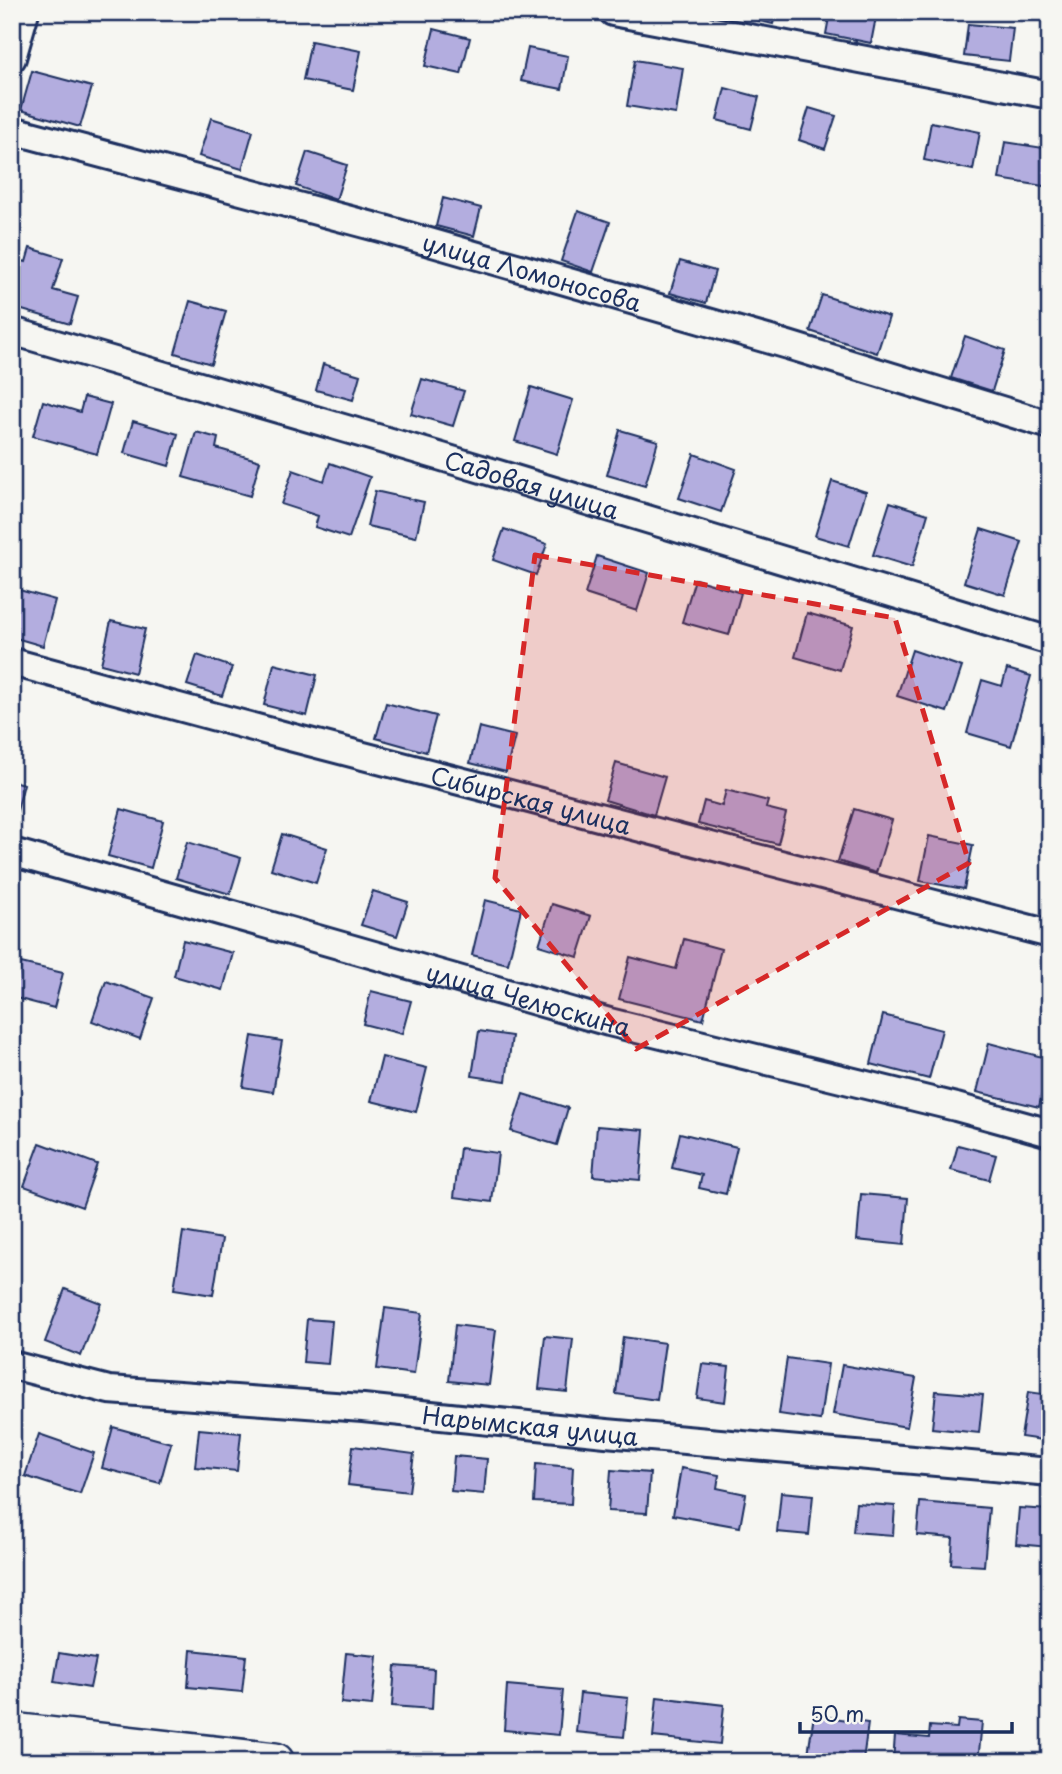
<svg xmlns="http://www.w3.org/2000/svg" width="1062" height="1774" font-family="'Playpen Sans',sans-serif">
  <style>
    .building { fill: #b3addf; stroke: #1b2f5e; stroke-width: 2 }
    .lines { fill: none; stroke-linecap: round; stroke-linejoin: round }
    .minor-casing { stroke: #1b2f5e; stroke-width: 32 }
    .secondary-casing { stroke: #1b2f5e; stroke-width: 42 }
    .minor { stroke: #f6f6f2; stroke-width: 26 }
    .secondary { stroke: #f6f6f2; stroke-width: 37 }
    .marked { fill: #d62828; fill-opacity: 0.2; stroke: #d62828; stroke-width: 5; stroke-dasharray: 14 9; stroke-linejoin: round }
    .labels { text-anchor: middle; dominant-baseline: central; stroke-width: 7; stroke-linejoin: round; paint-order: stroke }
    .street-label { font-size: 24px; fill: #1b2f5e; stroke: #f6f6f2 }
  </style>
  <rect width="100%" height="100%" fill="#f6f6f2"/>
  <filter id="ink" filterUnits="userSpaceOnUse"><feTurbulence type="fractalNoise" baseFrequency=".0143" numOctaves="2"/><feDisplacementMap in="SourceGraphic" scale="14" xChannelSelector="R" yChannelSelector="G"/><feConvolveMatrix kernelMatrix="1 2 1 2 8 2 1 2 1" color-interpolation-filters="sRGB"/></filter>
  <g filter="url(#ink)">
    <path class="building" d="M 740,12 L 776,12 L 773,24 L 739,16 Z
      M 830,12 L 877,12 L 871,43 L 826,34 Z
      M 968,24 L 1013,28 L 1009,61 L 964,56 Z
      M 434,29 L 470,38 L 461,74 L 425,66 Z
      M 311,41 L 361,51 L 353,90 L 303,80 Z
      M 528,48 L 568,56 L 562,89 L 521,81 Z
      M 635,60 L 683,68 L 676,114 L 627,106 Z
      M 32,71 L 92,87 L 80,127 L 21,110 Z
      M 725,88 L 759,97 L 751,129 L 717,120 Z
      M 809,108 L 836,116 L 825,149 L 799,140 Z
      M 211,118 L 253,131 L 242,169 L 199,156 Z
      M 931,122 L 980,132 L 973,170 L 924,160 Z
      M 1005,142 L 1050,149 L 1050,187 L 999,179 Z
      M 307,152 L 347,165 L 336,200 L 296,186 Z
      M 443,198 L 481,208 L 474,236 L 436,226 Z
      M 578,211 L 610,222 L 593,272 L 561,261 Z
      M 30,248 L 63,258 L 53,290 L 78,297 L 70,324 L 12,307 L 12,258 L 26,262 Z
      M 680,261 L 715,271 L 706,303 L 670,293 Z
      M 822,295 L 889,317 L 877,353 L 810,331 Z
      M 190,301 L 226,311 L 211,364 L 175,353 Z
      M 965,336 L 1005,350 L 992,391 L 951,378 Z
      M 323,364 L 360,375 L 353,400 L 316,390 Z
      M 422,379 L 464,391 L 453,426 L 411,414 Z
      M 531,387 L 573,400 L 557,454 L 515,441 Z
      M 84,397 L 111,404 L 97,454 L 33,436 L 43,401 L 80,412 Z
      M 133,421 L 178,434 L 169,466 L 124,453 Z
      M 620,430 L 658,441 L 645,486 L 607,475 Z
      M 196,432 L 218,438 L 216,448 L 260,461 L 250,496 L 183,477 Z
      M 694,454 L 736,469 L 721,512 L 679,498 Z
      M 330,463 L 370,477 L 349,538 L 315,527 L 318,516 L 281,504 L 293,470 L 324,481 Z
      M 832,481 L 866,492 L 849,546 L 815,536 Z
      M 375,491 L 424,502 L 416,537 L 367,526 Z
      M 890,502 L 928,514 L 912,567 L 873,555 Z
      M 504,529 L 547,544 L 536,575 L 493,560 Z
      M 981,529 L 1022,542 L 1005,595 L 964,582 Z
      M 597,556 L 649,573 L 637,611 L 585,594 Z
      M 695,579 L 741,593 L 729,635 L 682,622 Z
      M 12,588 L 55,600 L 43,646 L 12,637 Z
      M 807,613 L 853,626 L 840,670 L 795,657 Z
      M 111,621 L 145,629 L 135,673 L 101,664 Z
      M 912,650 L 962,667 L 947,712 L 897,696 Z
      M 197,655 L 232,667 L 222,696 L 187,685 Z
      M 274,664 L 317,675 L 307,716 L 264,705 Z
      M 1007,669 L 1031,676 L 1011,746 L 967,733 L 982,680 L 1002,686 Z
      M 386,703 L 436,716 L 426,752 L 376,738 Z
      M 479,727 L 515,736 L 506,772 L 470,763 Z
      M 616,763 L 665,777 L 654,815 L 605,800 Z
      M 12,781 L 24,784 L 12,830 Z
      M 726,790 L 768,801 L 766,808 L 786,813 L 778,844 L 698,824 L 704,801 L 722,806 Z
      M 121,809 L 163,821 L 151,868 L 108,856 Z
      M 854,809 L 892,820 L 876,873 L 838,861 Z
      M 282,834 L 327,848 L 316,883 L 271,869 Z
      M 929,836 L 973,845 L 964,889 L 920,881 Z
      M 187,842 L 241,858 L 230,894 L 176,878 Z
      M 373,891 L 408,902 L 397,936 L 361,925 Z
      M 485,900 L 521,909 L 508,964 L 472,955 Z
      M 552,904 L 591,916 L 578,957 L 539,945 Z
      M 684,939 L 721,949 L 703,1020 L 619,999 L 630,957 L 676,969 Z
      M 183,940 L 233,953 L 223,990 L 174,976 Z
      M 21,963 L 63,973 L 54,1008 L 12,997 Z
      M 106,981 L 154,998 L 140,1039 L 92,1021 Z
      M 371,991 L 411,1001 L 402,1034 L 363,1024 Z
      M 883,1015 L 942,1030 L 929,1079 L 871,1064 Z
      M 479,1031 L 512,1036 L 506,1081 L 472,1076 Z
      M 252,1036 L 282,1041 L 273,1092 L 243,1087 Z
      M 989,1043 L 1050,1059 L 1039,1107 L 977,1092 Z
      M 382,1057 L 427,1068 L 416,1112 L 371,1101 Z
      M 523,1094 L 568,1108 L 557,1145 L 511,1131 Z
      M 597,1126 L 644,1130 L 640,1180 L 593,1176 Z
      M 680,1133 L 737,1147 L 726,1194 L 699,1188 L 702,1175 L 672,1168 Z
      M 40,1143 L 97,1164 L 82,1207 L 24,1186 Z
      M 958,1145 L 996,1155 L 989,1180 L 951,1170 Z
      M 460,1148 L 498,1153 L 492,1202 L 454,1197 Z
      M 861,1194 L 908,1198 L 904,1245 L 857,1240 Z
      M 183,1232 L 222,1239 L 213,1295 L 174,1289 Z
      M 65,1289 L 101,1303 L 81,1356 L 45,1342 Z
      M 385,1308 L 422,1313 L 414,1374 L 377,1369 Z
      M 307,1319 L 332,1321 L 328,1364 L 303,1362 Z
      M 455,1325 L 496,1330 L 489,1385 L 449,1381 Z
      M 545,1336 L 573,1339 L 567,1392 L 539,1389 Z
      M 623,1337 L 665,1343 L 657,1400 L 616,1394 Z
      M 787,1358 L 828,1364 L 820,1420 L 779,1414 Z
      M 702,1364 L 729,1367 L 725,1402 L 697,1398 Z
      M 842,1365 L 916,1378 L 907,1427 L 833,1414 Z
      M 936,1391 L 983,1395 L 979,1433 L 932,1428 Z
      M 1028,1392 L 1050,1395 L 1049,1441 L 1021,1437 Z
      M 113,1427 L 171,1443 L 160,1483 L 102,1468 Z
      M 199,1429 L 241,1433 L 237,1471 L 195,1467 Z
      M 39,1434 L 94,1453 L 80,1494 L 25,1476 Z
      M 353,1446 L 414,1454 L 409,1492 L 348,1485 Z
      M 454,1456 L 487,1459 L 484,1494 L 451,1491 Z
      M 536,1464 L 573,1467 L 571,1504 L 534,1502 Z
      M 681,1468 L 719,1475 L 717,1488 L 746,1494 L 740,1527 L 673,1515 Z
      M 611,1470 L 650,1473 L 647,1513 L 608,1511 Z
      M 781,1492 L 813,1495 L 809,1535 L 777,1532 Z
      M 920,1502 L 989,1508 L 984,1566 L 951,1564 L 953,1538 L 917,1535 Z
      M 856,1503 L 895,1506 L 893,1535 L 853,1532 Z
      M 1019,1508 L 1050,1510 L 1050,1547 L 1016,1544 Z
      M 191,1650 L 246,1656 L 242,1692 L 188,1687 Z
      M 59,1653 L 96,1659 L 90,1688 L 54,1682 Z
      M 346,1653 L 377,1656 L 372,1706 L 341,1703 Z
      M 395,1666 L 434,1669 L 432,1709 L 392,1706 Z
      M 507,1685 L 563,1690 L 559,1735 L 504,1730 Z
      M 580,1693 L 628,1698 L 624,1737 L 576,1732 Z
      M 657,1697 L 724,1705 L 720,1744 L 653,1737 Z
      M 814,1715 L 868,1723 L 863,1761 L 808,1754 Z
      M 958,1720 L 982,1722 L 978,1762 L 893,1762 L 895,1735 L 929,1738 L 930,1726 L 957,1728 Z"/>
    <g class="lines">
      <g class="minor-casing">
        <g id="minor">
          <path d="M 613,12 L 1050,95"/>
          <path d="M 12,58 L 25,12"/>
          <path id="s1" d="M 12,130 L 384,229 L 788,345 L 1050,425"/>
          <path id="s2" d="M 12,331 L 442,457 L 1050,641"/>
          <path id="s3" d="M 12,662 L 290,737 L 1050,934"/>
          <path id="s4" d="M 12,852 L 609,1022 L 956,1107 L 1050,1133"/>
          <path id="s5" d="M 12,1365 L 109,1390 L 363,1408 L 606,1433 L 1050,1472"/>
        </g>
      </g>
      <g class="secondary-casing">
        <path id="secondary" d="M 12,1732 L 275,1762"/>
      </g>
      <use href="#minor" class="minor"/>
      <use href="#secondary" class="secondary"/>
    </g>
  </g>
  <path class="marked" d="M 535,555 L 895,618 L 969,863 L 636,1049 L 495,878 Z"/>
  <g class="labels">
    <g class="street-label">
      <text stroke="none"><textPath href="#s1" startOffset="539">улица Ломоносова</textPath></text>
      <text stroke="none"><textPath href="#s2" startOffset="542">Садовая улица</textPath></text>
      <text stroke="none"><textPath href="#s3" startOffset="537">Сибирская улица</textPath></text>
      <text stroke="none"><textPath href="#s4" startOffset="537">улица Челюскина</textPath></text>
      <text stroke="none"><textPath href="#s5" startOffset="523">Нарымская улица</textPath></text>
    </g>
  </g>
  <rect width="1062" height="1774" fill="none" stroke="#f6f6f2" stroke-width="42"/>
  <rect x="21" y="21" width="1020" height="1732" fill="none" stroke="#1b2f5e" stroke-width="2.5" filter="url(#ink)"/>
  <path d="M800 1722v10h212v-10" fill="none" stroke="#1b2f5e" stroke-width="3.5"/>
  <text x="810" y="1722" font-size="21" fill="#1b2f5e" stroke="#f6f6f2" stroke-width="5" paint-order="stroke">50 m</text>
</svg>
